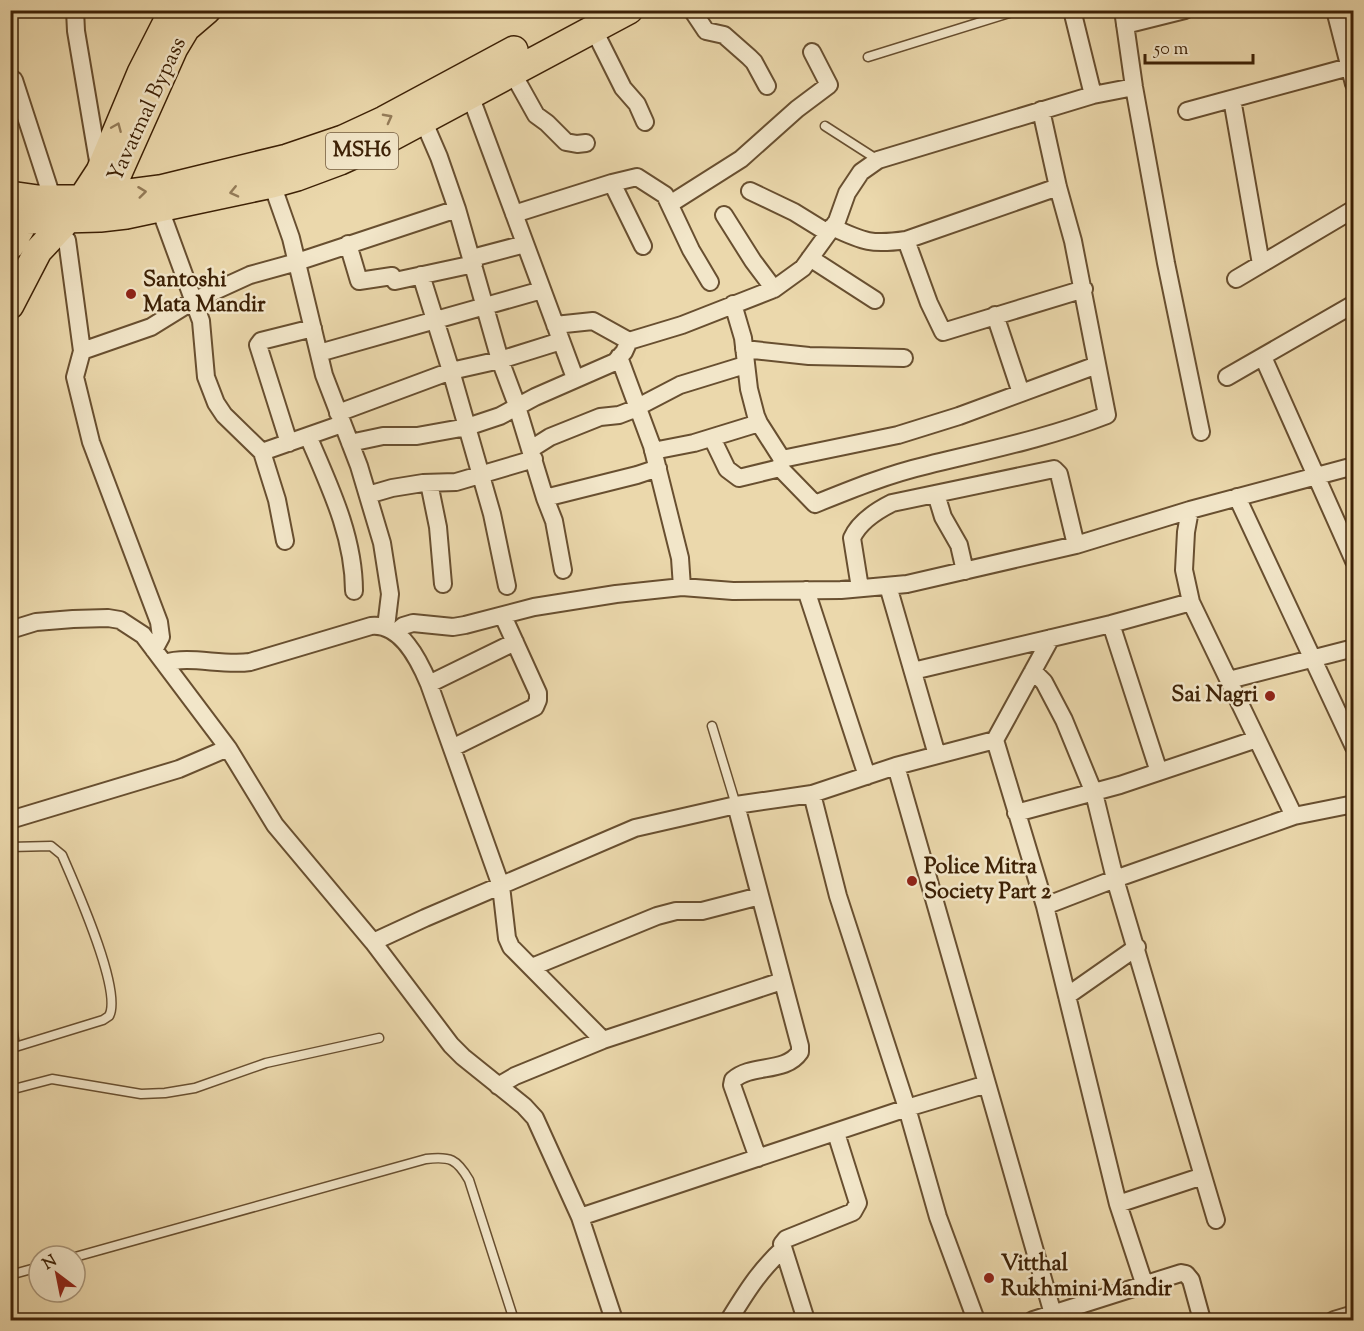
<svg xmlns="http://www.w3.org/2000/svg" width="1364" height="1331" font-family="'Sorts Mill Goudy',serif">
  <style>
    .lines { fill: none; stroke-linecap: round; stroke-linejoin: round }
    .lane-casing { stroke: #684f30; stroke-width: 11 }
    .street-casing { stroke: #684f30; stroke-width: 20 }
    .primary-casing { stroke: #3d2106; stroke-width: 30 }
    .lane { stroke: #f2e6c9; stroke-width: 8 }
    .street { stroke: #f2e6c9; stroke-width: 16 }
    .primary { stroke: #ebd8ac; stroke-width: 27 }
    .oneway { stroke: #947c59 }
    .poi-dot { fill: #8f2418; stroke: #f2e6c9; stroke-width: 2 }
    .labels { text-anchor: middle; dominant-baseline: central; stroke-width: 5; stroke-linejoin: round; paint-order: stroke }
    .shield { fill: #f2e6c9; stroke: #735c40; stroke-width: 1.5 }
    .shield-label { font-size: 21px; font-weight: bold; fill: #3d2106 }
    .street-label { font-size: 22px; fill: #3d2106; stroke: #f2e6c9 }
    .poi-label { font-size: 22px; font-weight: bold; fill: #3d2106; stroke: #f2e6c9; text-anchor: start }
  </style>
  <rect width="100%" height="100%" fill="#ebd8ac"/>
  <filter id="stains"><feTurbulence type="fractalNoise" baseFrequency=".00333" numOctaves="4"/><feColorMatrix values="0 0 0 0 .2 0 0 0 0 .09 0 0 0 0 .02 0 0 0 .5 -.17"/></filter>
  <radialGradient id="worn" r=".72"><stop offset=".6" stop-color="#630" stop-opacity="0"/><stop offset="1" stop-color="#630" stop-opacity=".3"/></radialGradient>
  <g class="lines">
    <g class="lane-casing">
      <path id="lane" d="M 868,57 L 1019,10
        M 825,126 L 878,160
        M 712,726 L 736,805
        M 10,847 L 51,846 L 62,855 C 74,883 123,991 109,1016 L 103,1020 L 12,1048
        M 10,1011 L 14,1040 L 10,1049
        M 10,1090 L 52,1079 L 141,1094 L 165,1093 L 195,1088 L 266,1063 L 379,1038
        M 75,1257 L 426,1159 C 450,1156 457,1159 469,1180 L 514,1320
        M 10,1275 L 39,1267"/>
    </g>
    <g class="street-casing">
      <path id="street" d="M 75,10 L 76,31 L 99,167
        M 692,10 L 706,31 L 724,35 L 749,57 L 754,62 L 767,86
        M 1072,10 L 1093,95
        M 1123,10 L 1134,87 L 1166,263 L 1201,432
        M 1335,10 L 1354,84
        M 1125,25 L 1185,10
        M 593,28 L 623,88 L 637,104 L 645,122
        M 512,72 L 536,115 L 547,123 L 566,142 L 577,144 L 586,143
        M 14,80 L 50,191
        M 467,87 L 575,378
        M 1232,99 L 1261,264
        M 1187,111 L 1349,67
        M 423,120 L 439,157 L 457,209 L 500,360 L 515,400 L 545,498 L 554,521 L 563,570
        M 612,183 L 643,246
        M 272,184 L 291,238 L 324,375 L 359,466 L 382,543 L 390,594 L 386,627
        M 750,191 L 794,212 L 828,233
        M 670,204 L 741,159 L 797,109 L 829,85 L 812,52
        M 160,209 L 201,321 L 206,377 L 216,403 L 224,415 L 262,452 L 277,500 L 285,541
        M 514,214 L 612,183 L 637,177 L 665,195 L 691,250 L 710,282
        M 724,215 L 753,261 L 774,289
        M 832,227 C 864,242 872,245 906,240 L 1058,187
        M 67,240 L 82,351
        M 906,240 L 929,303 L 943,332 L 1084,289
        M 348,244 L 359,281 L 392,276 L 395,281 L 474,264
        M 472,258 L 525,244
        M 810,258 L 875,300
        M 421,275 L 451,371 L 492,514 L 507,586
        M 1236,279 L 1354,209
        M 733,304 L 743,338 L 749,389 L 756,416 L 759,423 L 782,459 L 780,468 L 815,504 C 852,489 889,474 928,465 C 989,450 1048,438 1107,415 L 1073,241 L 1058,187 L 1041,110
        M 995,315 L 1021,393
        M 555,325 L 593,321 L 629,341 L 682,325 L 774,289 L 803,268 L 837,221 L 847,193 L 861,172 L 878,160 L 1093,95 L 1134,87
        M 744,349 L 809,356 L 904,358
        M 319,353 L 542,290
        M 619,357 L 652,446 L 680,558 L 682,587
        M 1263,357 L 1354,561
        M 1227,377 L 1354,304
        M 338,413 L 451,371 L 500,360 L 561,341
        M 308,436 C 329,485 354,536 354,591
        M 712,438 L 727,469 L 739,478 L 780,468
        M 289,443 L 258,345 L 261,341 L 313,328
        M 350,443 L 383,436 L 417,436 L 467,427 L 500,416 L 535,397 L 615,362 L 624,352 L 629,341
        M 531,449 L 550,437 L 600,417 L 619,415 L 632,410 L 680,385 L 745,365
        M 653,451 L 694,443 L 759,423
        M 262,452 L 342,424
        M 782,459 L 898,435 L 959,416 L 1097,365
        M 429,483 L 438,527 L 443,584
        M 936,494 L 943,517 L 959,545 L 965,571
        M 368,495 L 392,488 L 423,483 L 456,482 L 534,459
        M 1237,497 L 1354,747
        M 545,498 L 637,475 L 658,468
        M 1190,510 L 1186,532 L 1184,570 L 1191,602 L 1294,816
        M 888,586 L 937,755
        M 860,588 L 852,538 C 859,522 876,511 892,503 L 1054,469 L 1059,474 L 1076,545
        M 806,590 L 867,776
        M 1111,624 L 1159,772
        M 10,630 L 36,622 L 73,619 L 108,618 L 120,620 L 143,635 L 228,748 L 275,825 L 373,942 L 451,1045 L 463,1057 L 524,1106 L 535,1118 L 580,1217 L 614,1320
        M 396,632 L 403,626 L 413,623 L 453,627 L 465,625 L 534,607 L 616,594 L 682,587 L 733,591 L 841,590 L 907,584 L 1076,545 L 1190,510 L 1354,466
        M 154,650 L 161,637 L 159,622 L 91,442 L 75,377 L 82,351 L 151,327 L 193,301 L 250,275 L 297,262 L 457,209
        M 164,663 C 190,655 221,666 250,662 L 371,626 C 401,623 419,660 429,684 L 501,886 L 507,938 L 511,947 L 603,1040
        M 913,671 L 1111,624 L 1191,602
        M 1033,671 L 1044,682 L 1064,720 L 1094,793 L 1115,879 L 1216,1220
        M 1229,680 L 1354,648
        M 429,684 L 515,642
        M 995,740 L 1051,638
        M 452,748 L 535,707 L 538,700 L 538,693 L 503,616
        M 896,766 L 1053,1314
        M 812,794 L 838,896 L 907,1108 L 938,1217 L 976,1320
        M 736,805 L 800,1046 L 800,1052 C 785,1074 752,1063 733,1080 L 732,1085 L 758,1158
        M 1016,813 L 1120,785 L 1257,739
        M 10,820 L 179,769 L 228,748
        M 1045,906 L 1115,879 L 1294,816 L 1354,804
        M 373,942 L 425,918 L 635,828 L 736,805 L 812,794 L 896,766 L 995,740 L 1045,906 L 1118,1204 L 1145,1286
        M 532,967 L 657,916 L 676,911 L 702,911 L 760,896
        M 1067,996 L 1137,947
        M 498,1086 L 515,1076 L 603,1040 L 782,981
        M 1118,1204 L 1203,1176
        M 580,1217 L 907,1108 L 987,1084
        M 729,1320 C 745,1294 759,1271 782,1250
        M 806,1320 L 782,1244 L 786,1239 L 853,1212 L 858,1203 L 836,1133
        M 1033,1320 L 1181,1273 L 1186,1274 L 1191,1280 L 1202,1320
        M 1334,1320 L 1354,1314"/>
    </g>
    <g class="primary-casing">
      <path id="primary" d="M 10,195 L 38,199 L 83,199 L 160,189 L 287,158 L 343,139 L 384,120 L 514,50
        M 107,198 L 174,48 L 186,28 L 207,10
        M 10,217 L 26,220 L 100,218 L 126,215 L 272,184 L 297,177 L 340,161 L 386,140 L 629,10
        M 10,246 L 34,206
        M 10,305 L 38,251 L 70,217 L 100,171 L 141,73 L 167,22 L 176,10"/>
    </g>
    <use href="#lane" class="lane"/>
    <use href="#street" class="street"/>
    <use href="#primary" class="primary"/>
  </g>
  <defs><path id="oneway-chevron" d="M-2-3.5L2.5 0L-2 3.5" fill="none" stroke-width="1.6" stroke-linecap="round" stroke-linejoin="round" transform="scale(1.5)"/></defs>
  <g class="oneway">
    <use href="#oneway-chevron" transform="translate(388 118) rotate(-28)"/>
    <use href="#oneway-chevron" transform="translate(117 127) rotate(-67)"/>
    <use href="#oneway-chevron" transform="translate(142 192) rotate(-7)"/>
    <use href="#oneway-chevron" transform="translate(234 192) rotate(167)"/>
  </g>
  <g class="poi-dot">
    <circle cx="131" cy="294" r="6"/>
    <circle cx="1270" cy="696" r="6"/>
    <circle cx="912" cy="881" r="6"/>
    <circle cx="989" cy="1278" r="6"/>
  </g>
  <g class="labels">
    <rect class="shield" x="326" y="133" width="72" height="36" rx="4.5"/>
    <g class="shield-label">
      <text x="362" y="151">MSH6</text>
    </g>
    <g class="street-label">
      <text transform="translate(148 110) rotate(-65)">Yavatmal Bypass</text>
    </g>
    <g class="poi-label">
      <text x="143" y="281">Santoshi<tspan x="143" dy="25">Mata Mandir</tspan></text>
      <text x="1258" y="696" text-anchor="end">Sai Nagri</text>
      <text x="924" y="868">Police Mitra<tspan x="924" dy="25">Society Part 2</tspan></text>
      <text x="1001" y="1265">Vitthal<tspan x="1001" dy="25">Rukhmini Mandir</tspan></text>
    </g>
  </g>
  <rect width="1364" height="1331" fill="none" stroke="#ebd8ac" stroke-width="36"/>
  <rect x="12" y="12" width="1340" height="1307" fill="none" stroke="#3d2106" stroke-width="3"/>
  <rect x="18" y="18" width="1328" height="1295" fill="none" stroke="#3d2106" stroke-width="1.5"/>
  <g transform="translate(57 1274) rotate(328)"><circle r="28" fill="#f2e6c9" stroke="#aa977b" stroke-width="1.5"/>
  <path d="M0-4.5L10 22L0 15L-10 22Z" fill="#8f2418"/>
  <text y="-9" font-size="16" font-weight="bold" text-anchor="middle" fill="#3d2106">N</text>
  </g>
  <path d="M1145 54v9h108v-9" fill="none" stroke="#3d2106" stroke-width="3"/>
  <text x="1154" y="54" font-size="18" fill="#3d2106" stroke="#f2e6c9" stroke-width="4.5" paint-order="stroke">50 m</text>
  <rect width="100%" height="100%" filter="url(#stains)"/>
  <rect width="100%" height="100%" fill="url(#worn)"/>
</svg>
